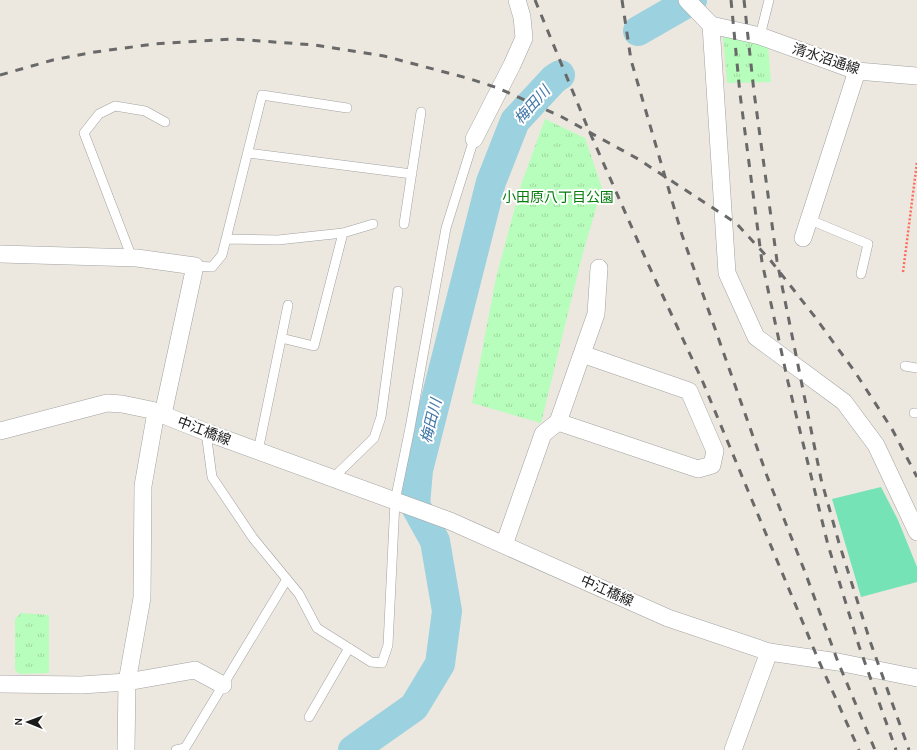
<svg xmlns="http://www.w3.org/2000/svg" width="917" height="750" font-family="Karla,'Noto Sans JP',sans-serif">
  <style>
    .park { fill: url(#park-tufts) }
    .pitch { fill: #76e3b7 }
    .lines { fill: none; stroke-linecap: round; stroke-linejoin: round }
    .river { stroke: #9cd1df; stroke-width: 30 }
    .service-casing { stroke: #a2a2a2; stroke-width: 10 }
    .minor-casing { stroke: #a2a2a2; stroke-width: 18 }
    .path { stroke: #ff6c5e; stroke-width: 2.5; stroke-dasharray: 2 2; stroke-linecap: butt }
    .service { stroke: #fff; stroke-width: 9 }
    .minor { stroke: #fff; stroke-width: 17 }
    .rail { stroke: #696969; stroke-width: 3; stroke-dasharray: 8 8; stroke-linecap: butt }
    .labels { text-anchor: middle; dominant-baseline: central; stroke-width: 4; stroke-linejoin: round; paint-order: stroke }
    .street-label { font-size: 14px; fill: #1b1b1b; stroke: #fff }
    .park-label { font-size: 14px; fill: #047e0c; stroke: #fff }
    .water-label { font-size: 15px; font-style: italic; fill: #4076a7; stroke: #fff }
  </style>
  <defs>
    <pattern id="park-tufts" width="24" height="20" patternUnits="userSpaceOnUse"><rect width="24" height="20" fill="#b7fdbb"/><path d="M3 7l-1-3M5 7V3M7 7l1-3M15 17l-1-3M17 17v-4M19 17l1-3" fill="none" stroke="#9dd8a0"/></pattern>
  </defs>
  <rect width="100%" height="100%" fill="#ede8df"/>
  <path class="park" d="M 723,36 L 768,45 L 771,82 L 727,83 Z
    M 545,119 L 585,138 L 602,188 L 582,256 L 541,423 L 472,403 L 496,278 L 521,185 Z
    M 21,613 L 49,615 L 49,673 L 19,674 L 15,670 L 15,619 Z"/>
  <path class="pitch" d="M 881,487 L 898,520 L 917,567 L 917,582 L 861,597 L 832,499 Z"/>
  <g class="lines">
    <path class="river" d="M 638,31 L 692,0
      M 353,750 L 414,707 L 440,664 L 447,611 L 435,541 L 415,505 L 418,470 L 491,182 L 515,121 L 554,79 L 560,75"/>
    <g class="service-casing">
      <path id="service" d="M 760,36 L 769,0
        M 248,153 L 412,174
        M 810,220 L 868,244 L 861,274
        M 404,224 L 421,112
        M 226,239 L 278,240 L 343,233 L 373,224
        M 132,258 L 84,133 L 99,114 L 115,106 L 145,111 L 165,122
        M 195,266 L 212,267 L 222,255 L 262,95 L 347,108
        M 281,338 L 314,346 L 343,233
        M 905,366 L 917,368
        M 914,413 L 917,413
        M 206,432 L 212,477 L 253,538 L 299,594 L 317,628 L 371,662 L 382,663 L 388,645 L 395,501 L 410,428 L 446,228 L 474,139
        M 258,451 L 288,305
        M 333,478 L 374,438 L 381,417 L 398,291
        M 309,717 L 349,648
        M 176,750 L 185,748 L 287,579"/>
    </g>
    <g class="minor-casing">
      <path id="minor" d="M 687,0 L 711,25 L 760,36 L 857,71 L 917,76
        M 711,25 L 727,273 L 756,337 L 844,402 L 876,445 L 917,532
        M 474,139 L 512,65 L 524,38 L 522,17 L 517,0
        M 803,238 L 857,71
        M 0,254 L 137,258 L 195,266 L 163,414
        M 558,422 L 698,469 L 712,465 L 715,451 L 689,391 L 582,354
        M 0,431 L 107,403 L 122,404 L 151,410 L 206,432 L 450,521 L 668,618 L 769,652 L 838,662 L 917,678
        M 504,545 L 543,434 L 558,422 L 596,314 L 599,268
        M 0,684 L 81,685 L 127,682 L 195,670 L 223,685
        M 126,750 L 127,682 L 142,598 L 143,486 L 156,412
        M 733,750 L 769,652"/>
    </g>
    <path class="path" d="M 903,272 L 917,162"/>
    <use href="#service" class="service"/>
    <use href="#minor" class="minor"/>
    <path class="rail" d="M 535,0 L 587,126 L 648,264 L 702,380 L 818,659 L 859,750
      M 622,0 L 631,60 L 682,235 L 767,476 L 805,572 L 838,662 L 875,750
      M 731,0 L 740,94 L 762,262 L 788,382 L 828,545 L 859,646 L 896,750
      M 744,0 L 754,92 L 777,261 L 821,479 L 839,543 L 870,641 L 909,750
      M 0,75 L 53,60 L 95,52 L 154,44 L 234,39 L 315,45 L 384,56 L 467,78 L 498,88 L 562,117 L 638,159 L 736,223 L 771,261 L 815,317 L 855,372 L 892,429 L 917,477"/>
  </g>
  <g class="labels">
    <g class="street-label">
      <text transform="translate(826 59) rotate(18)">清水沼通線</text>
      <text transform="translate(204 431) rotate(21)">中江橋線</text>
      <text transform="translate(607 591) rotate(24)">中江橋線</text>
    </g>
    <g class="park-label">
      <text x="558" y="197">小田原八丁目公園</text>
    </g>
    <g class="water-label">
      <text transform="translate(532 105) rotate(-48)">梅田川</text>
      <text transform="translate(431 421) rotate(-76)">梅田川</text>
    </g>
  </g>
  <g transform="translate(28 722) rotate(271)" stroke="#ffffff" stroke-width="3" paint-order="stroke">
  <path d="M0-3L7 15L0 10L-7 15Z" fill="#1b1b1b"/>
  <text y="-6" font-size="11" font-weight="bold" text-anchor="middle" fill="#1b1b1b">N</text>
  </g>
</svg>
